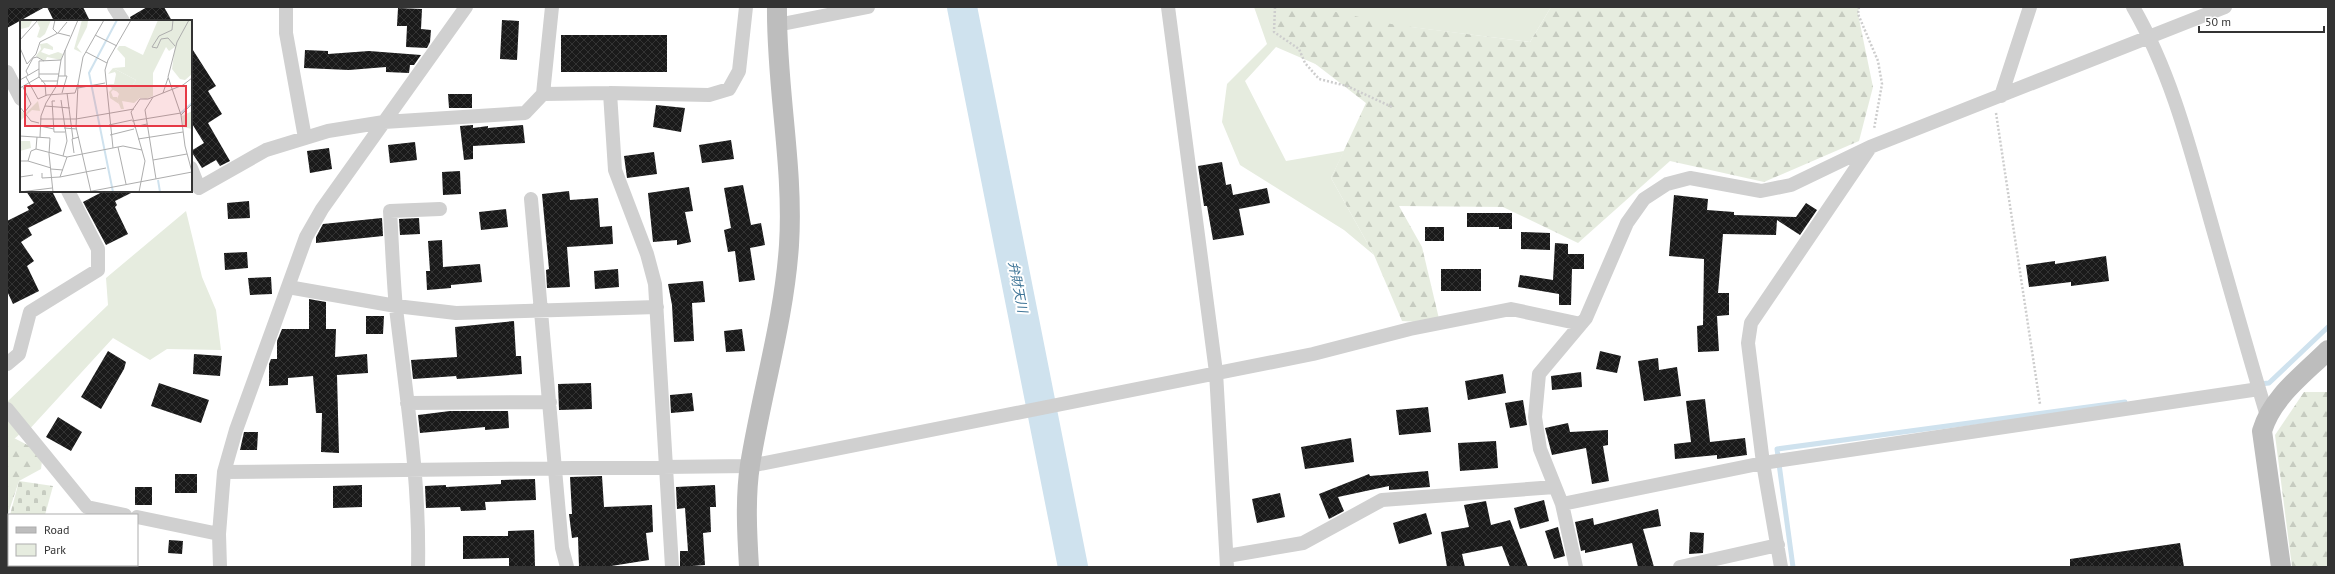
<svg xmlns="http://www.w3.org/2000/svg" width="2335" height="574" font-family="'PT Sans','Noto Sans JP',sans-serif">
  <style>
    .green { fill: #e6ecdf }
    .forest { fill: url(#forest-firs) }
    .cemetery { fill: url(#cemetery-stones) }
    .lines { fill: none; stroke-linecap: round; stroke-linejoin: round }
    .stream { stroke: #cfe2ee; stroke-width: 5 }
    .river { stroke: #cfe2ee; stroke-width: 30 }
    .building { fill: url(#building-cross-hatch) }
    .path { stroke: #cdcdcd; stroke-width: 2.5; stroke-dasharray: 2 2; stroke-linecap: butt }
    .street { stroke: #d0d0d0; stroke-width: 14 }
    .secondary { stroke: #bdbdbd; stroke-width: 20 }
    .labels { text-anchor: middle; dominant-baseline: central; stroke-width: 4; stroke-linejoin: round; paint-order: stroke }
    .water-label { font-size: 13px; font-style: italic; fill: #3f7597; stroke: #fff }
    .inset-river { fill: none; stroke: #cfe2ee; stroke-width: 2 }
    .inset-road { fill: none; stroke: #adadad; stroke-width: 1 }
    .view { fill: #e63946; fill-opacity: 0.15; stroke: #e63946; stroke-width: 2 }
    .inset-edge { fill: none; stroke: #333; stroke-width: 2 }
  </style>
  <defs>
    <pattern id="forest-firs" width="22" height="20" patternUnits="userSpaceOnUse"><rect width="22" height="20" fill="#e6ecdf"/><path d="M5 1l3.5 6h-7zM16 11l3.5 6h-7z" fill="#c6cbc0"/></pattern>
    <pattern id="cemetery-stones" width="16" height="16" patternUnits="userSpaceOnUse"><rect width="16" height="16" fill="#e6ecdf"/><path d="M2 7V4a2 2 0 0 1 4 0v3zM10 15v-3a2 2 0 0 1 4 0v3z" fill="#c6cbc0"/></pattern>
    <pattern id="building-cross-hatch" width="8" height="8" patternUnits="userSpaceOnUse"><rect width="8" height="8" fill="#1a1a1a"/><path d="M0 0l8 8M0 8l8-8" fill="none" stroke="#333"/></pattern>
  </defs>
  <rect width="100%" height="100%" fill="#fff"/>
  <path class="green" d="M 1254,7 L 1551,7 L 1530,42 L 1410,27 L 1392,97 L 1276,47 L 1245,81 L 1286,161 L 1344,151 L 1331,178 L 1374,255 L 1344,230 L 1240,165 L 1222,122 L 1227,84 L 1267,44 Z
    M 186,211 L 202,277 L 216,310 L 221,350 L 167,349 L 150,360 L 113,338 L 26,433 L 7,409 L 7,402 L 108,305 L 106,278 Z
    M 7,413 L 21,433 L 7,445 Z"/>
  <path class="forest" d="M 1275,7 L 1313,7 L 1396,25 L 1530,42 L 1551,7 L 1859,7 L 1858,14 L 1873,87 L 1859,141 L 1764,182 L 1670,161 L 1578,243 L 1503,207 L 1399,206 L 1422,247 L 1440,323 L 1402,321 L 1374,255 L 1331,178 L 1366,103 L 1274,32 Z
    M 2304,392 L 2328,392 L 2328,567 L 2292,567 L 2275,435 Z
    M 14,438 L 43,453 L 41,469 L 19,481 L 7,517 L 7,443 Z"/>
  <path class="cemetery" d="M 19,481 L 53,486 L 45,515 L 10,515 Z"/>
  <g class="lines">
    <path class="stream" d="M 2259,384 L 2269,383 L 2328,327
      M 1793,567 L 1777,449 L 2125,402"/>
    <path class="river" d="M 962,7 L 1073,567"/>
  </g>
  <path class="building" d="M 7,7 L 45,7 L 7,28 Z
    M 47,7 L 83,7 L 90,21 L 54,21 Z
    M 147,7 L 164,7 L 172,21 L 131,21 L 130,17 Z
    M 398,8 L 422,9 L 421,29 L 431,30 L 430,42 L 427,48 L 406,47 L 407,26 L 397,26 Z
    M 502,20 L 519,21 L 517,60 L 500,59 Z
    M 561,35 L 667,35 L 667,72 L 561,72 Z
    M 191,47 L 216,86 L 208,91 L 222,114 L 208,123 L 230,161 L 220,166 L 216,160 L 202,168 L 191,151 L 204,143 L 191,122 Z
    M 305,50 L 328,51 L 328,54 L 369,51 L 421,55 L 414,65 L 410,65 L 409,73 L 386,72 L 386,67 L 349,70 L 304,68 Z
    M 448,94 L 472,94 L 472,108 L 449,108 Z
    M 656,105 L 685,108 L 681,132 L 653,127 Z
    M 473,125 L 473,128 L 488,126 L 488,128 L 523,125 L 525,143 L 473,146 L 473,159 L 464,160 L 460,126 Z
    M 731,140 L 734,159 L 702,163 L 699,145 Z
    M 415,142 L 417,160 L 390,163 L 388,145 Z
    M 329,148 L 332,169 L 310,173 L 307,151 Z
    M 654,152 L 657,174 L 627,178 L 624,156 Z
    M 1222,162 L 1226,185 L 1231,184 L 1233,195 L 1267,188 L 1270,203 L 1239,209 L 1244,235 L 1213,240 L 1207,206 L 1204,206 L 1198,166 Z
    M 460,171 L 461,194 L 443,195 L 442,172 Z
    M 743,185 L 751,225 L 761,223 L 765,245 L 750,248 L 755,280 L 739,282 L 735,251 L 728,252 L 724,230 L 731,228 L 724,188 Z
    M 689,187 L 693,211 L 685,212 L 691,242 L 677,245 L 677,240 L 653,242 L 648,193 Z
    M 26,191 L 52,191 L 62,211 L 28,228 L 32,235 L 21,242 L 34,261 L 27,266 L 39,291 L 13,304 L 7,291 L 7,221 L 29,210 L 27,207 L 34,203 Z
    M 104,191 L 135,191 L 115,201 L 117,205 L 115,207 L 128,234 L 106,245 L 83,202 Z
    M 569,191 L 570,200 L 598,198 L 600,227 L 612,226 L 613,244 L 567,247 L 570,287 L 547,288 L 546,270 L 549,269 L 542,194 Z
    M 1674,195 L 1708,199 L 1707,210 L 1734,212 L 1734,215 L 1796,217 L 1806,203 L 1817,210 L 1800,235 L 1777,220 L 1776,235 L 1723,234 L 1718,293 L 1729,293 L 1729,315 L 1717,316 L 1719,351 L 1698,352 L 1697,326 L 1703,325 L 1704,259 L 1669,256 Z
    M 249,201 L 250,218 L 228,219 L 227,203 Z
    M 506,209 L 508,227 L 481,230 L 479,212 Z
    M 1467,213 L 1512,213 L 1512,229 L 1499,229 L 1499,227 L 1467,227 Z
    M 382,218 L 383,236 L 316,243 L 316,237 L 323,224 Z
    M 419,218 L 420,234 L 400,235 L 399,219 Z
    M 1425,227 L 1444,227 L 1444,241 L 1425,241 Z
    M 1521,232 L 1550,233 L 1550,250 L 1521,249 Z
    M 442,240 L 443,267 L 480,264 L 482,282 L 451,285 L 451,288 L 427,290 L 426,271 L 430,271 L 428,241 Z
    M 1555,243 L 1568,244 L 1568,254 L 1584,254 L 1584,269 L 1572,269 L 1571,305 L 1559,305 L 1559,294 L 1518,287 L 1520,275 L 1553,280 Z
    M 247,252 L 248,268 L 225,270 L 224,253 Z
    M 2106,256 L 2109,281 L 2071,286 L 2071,282 L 2029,287 L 2026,265 L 2055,261 L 2055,264 Z
    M 618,269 L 619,287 L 595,289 L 594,271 Z
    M 1441,269 L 1481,269 L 1481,291 L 1441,291 Z
    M 271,277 L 272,294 L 250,295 L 248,278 Z
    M 703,281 L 705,302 L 692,303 L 694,341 L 674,342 L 672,305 L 668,284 Z
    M 309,299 L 326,302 L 326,329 L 336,329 L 335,357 L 367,354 L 368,373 L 337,375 L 339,453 L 321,452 L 322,413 L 316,413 L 313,376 L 288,378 L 288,385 L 269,386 L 269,364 L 271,359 L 277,359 L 277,341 L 282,329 L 309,329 Z
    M 366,316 L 384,316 L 383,334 L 366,334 Z
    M 514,321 L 516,356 L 521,356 L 522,374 L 457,379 L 456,376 L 413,379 L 411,360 L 457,357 L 455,327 Z
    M 742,329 L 745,351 L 726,352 L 724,331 Z
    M 108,351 L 126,362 L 124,369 L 101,409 L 81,397 Z
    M 1600,351 L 1621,356 L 1617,373 L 1596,369 Z
    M 194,354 L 222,356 L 220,376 L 193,374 Z
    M 1658,358 L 1659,370 L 1677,367 L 1681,396 L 1644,401 L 1638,361 Z
    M 1581,372 L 1582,387 L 1552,390 L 1551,376 Z
    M 1503,374 L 1506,393 L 1468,400 L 1465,381 Z
    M 159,383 L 209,400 L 201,423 L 151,406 Z
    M 591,383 L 592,409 L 559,410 L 558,384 Z
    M 692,393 L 694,411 L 671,413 L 670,395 Z
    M 1705,399 L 1710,442 L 1745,438 L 1747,455 L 1717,459 L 1717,455 L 1675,459 L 1674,444 L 1691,442 L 1686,401 Z
    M 1523,400 L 1527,425 L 1510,428 L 1505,403 Z
    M 1428,407 L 1431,432 L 1399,435 L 1396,410 Z
    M 450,411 L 508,411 L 509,428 L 485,430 L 485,427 L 420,433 L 418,415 Z
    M 58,417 L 82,432 L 71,451 L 46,437 Z
    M 1568,423 L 1570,432 L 1608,430 L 1608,445 L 1603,446 L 1609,481 L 1592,484 L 1586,448 L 1552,455 L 1545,428 Z
    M 244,432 L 258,432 L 257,450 L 240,450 Z
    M 1351,438 L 1354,462 L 1305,469 L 1301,447 Z
    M 1496,441 L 1498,468 L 1460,471 L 1458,443 Z
    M 1428,471 L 1430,487 L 1389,490 L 1389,486 L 1338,497 L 1344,511 L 1329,519 L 1319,494 L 1369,474 L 1370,476 Z
    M 175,474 L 197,474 L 197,493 L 175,493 Z
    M 602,476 L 604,507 L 652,505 L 653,532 L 646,533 L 649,560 L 605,567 L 579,567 L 578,537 L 572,538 L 569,514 L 572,514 L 570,477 Z
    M 535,479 L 536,500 L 485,502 L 486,510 L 461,511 L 460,507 L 426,508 L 425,486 L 446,485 L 446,487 L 501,484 L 501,480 Z
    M 362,485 L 362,507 L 333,508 L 333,486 Z
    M 715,485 L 716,507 L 710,507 L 711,532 L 703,533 L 705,565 L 680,567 L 680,551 L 688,551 L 685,508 L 677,509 L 676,487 Z
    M 135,487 L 152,487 L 152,505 L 135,505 Z
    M 1280,493 L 1285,517 L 1257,523 L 1252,499 Z
    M 1544,500 L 1549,521 L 1520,529 L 1514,508 Z
    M 1486,501 L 1491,525 L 1510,520 L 1528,567 L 1510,567 L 1502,546 L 1462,554 L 1465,567 L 1447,567 L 1441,532 L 1469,527 L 1464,505 Z
    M 1658,509 L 1661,526 L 1643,529 L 1654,567 L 1638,567 L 1632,543 L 1585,553 L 1585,550 L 1581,551 L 1575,522 L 1593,518 L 1594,525 Z
    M 1426,513 L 1432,534 L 1399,544 L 1393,523 Z
    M 1558,527 L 1565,556 L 1554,559 L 1545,531 Z
    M 534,530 L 535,567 L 509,567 L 509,558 L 463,559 L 463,536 L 508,536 L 508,531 Z
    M 1690,532 L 1704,533 L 1703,553 L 1689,554 Z
    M 169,540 L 183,541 L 182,554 L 168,553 Z
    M 2180,543 L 2184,567 L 2070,567 L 2070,559 Z"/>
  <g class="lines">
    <path class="path" d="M 1275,7 L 1274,32 L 1299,49 L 1305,63 L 1319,79 L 1347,86 L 1392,107
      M 1859,7 L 1858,14 L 1878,61 L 1882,84 L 1874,129
      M 1996,113 L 2040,404"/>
    <path class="street" d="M 114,7 L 123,21
      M 286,7 L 286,33 L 305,138
      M 1168,7 L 1216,372 L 1227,567
      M 2133,7 C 2170,71 2189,144 2209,215 C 2228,282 2247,349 2267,416
      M 777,25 L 868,7
      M 7,72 L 21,99
      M 610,93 L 615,170 L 647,254 L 655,284 L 672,567
      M 543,94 L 552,7
      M 2001,96 L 2030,7
      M 191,168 L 199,188 L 266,150 L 328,131 L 384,122 L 525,113 L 543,94 L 610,93 L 709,95 L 729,89 L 739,71 L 746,7
      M 531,199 L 562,548 L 567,567
      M 288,287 L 396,306 L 456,313 L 657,307
      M 7,364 L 19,354 L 30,312 L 98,270 L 98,249 L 68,191
      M 407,403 L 550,402
      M 7,409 L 87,507 L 125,515
      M 224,472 L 750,466 L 1313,354 L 1410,329 L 1511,309 L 1581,324
      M 1562,504 L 1763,463 L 2259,389
      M 137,517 L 219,534
      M 1227,556 L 1303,543 L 1382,500 L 1555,487
      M 220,567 L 219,534 L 224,472 L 236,430 L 306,237 L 322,209 L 466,7
      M 418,567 C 420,480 406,394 396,308 C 393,276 392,243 390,211 L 440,209
      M 1576,567 L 1562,504 L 1540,449 L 1535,417 L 1539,374 L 1586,318 L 1627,223 L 1644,199 L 1667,184 L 1690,178 L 1761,191 L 1791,185 L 1870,147 L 2225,7
      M 1680,567 L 1778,545
      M 1781,567 L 1763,463 L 1748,343 L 1751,323 L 1869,149"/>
    <path class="secondary" d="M 749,567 C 747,534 745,498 750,465 C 762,391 784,320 789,245 C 794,166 776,86 777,7
      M 2281,567 L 2262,431 C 2272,397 2303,375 2328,350"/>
  </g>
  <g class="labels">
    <g class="water-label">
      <text transform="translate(1018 287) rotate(79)">弁財天川</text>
    </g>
  </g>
  <g transform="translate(20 20)">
    <rect width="172" height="172" fill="#fff"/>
    <path d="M 20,0 L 31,0 L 25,14 L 20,18 L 17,17 L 20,8 L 17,2 ZM 62,0 L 68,1 L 67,7 L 57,27 L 62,33 L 54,29 ZM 27,23 L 33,27 L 33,30 L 24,28 L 21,32 L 29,35 L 38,32 L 43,34 L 41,40 L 27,37 L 25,41 L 16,36 L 21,29 L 20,24 ZM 93,48 L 116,60 L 110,69 L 101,73 L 93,70 L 91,72 L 93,77 L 97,77 L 99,84 L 90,78 L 89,72 L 92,69 L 90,65 L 86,64 L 94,64 L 96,54 L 95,52 L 88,54 ZM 18,81 L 20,91 L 12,90 L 0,101 L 0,90 L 5,94 ZM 0,121 L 10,121 L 11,128 L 0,131 Z" fill="#e6ecdf"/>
    <path d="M 1,0 L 11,0 L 12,1 L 9,7 L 1,9 ZM 138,0 L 172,0 L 172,54 L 165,60 L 160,59 L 152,49 L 155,27 L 149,31 L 146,27 L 133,53 L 133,76 L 126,79 L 120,78 L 114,83 L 102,81 L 104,89 L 101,89 L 97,79 L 99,74 L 93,66 L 110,69 L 116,60 L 93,48 L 105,47 L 105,38 L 97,29 L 99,26 L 105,26 L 123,35 ZM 172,91 L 172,109 L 163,107 L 162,96 Z" fill="#e6ecdf"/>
    <path class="inset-river" d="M 161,93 L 172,83M 138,160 L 140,172M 93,172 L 69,53 L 97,0"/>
    <path class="inset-road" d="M 35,0 L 33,9 L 37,13M 153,0 L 152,10 L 139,16 L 132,27 L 137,28 L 141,19 L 148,18 L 155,26M 169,0 L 157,22 L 148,57 L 161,95 L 165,126 L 172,152M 38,13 L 50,16M 75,15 L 97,26M 0,20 L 18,0M 0,28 L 7,44 L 16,34 L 20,22 L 38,13 L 47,2M 45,30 L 45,56M 66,32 L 87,43M 19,54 L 39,54M 8,55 L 6,51 L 13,38 L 17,37 L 24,41M 38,56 L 47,56 L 42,73M 6,57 L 18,79 L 27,75 L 55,73 L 58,64M 0,60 L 19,49M 21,61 L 38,61M 3,67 L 11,84 L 4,93M 0,68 L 19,57M 58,68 L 85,63M 47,73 L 53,119M 143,73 L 148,58M 26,76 L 25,64 L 19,57 L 19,41 L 41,40M 133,77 L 125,90 L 136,159M 41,80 L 47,121 L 43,136M 35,81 L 32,81 L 34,112 L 45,112M 25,86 L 50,88M 0,87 L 11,101 L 19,103M 161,95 L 172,84M 20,99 L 56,99 L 114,89M 112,101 L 161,93M 89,105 L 112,100M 20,106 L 34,109M 114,107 L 127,104M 44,108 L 57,109M 90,115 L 114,109M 0,116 L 30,118 L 29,134 L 33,172M 20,117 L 21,96 L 26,83 L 37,65 L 41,40 L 58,0M 118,119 L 163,112M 98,127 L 106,164M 93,128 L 85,50 L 88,40 L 111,0M 16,129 L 17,117M 54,133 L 52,119 L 59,117M 133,140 L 167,134M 0,141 L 8,141 L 11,131 L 16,129 L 47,137 L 103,126 L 122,130M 8,141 L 31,148M 31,149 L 43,150M 22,153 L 22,158 L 40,157 L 47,137M 0,157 L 13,155M 40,157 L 86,148M 0,172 L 32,168M 67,172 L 172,152M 71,172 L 56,107 L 58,64 L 63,37 L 84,0M 119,172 L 125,141 L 111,92 L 120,79 L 128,79 L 163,65 L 172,58"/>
    <path class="view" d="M 5,66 L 166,66 L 166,106 L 5,106 Z"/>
    <rect width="172" height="172" class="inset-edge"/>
  </g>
  <rect width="2335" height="574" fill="none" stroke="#333333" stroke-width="16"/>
  <rect x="8" y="514" width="130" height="52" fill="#ffffff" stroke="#adadad"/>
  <rect x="16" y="527" width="20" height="6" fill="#bdbdbd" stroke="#adadad"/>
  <text x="44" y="534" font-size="12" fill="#333333">Road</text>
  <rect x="16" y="544" width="20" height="12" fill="#e6ecdf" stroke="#adadad"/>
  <text x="44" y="554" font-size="12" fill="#333333">Park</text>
  <path d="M2199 26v6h125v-6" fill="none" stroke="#333333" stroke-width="2"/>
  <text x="2205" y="26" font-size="12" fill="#333333" stroke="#ffffff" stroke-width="3" paint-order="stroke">50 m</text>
</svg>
